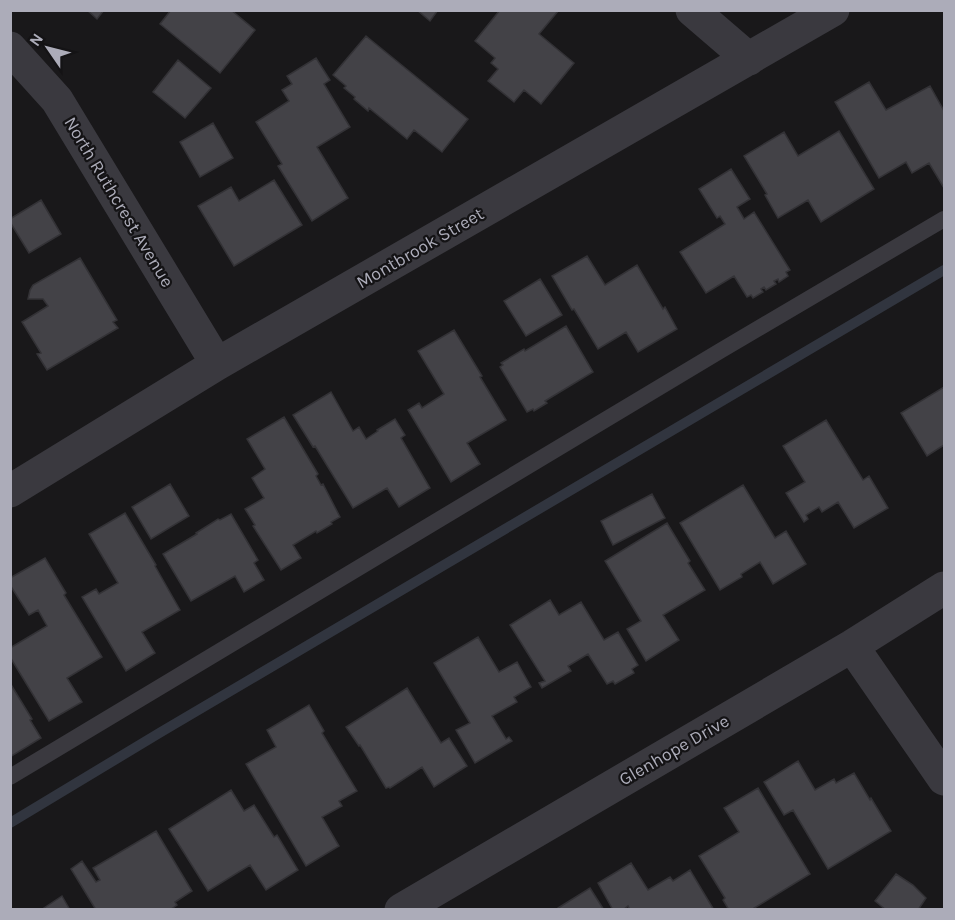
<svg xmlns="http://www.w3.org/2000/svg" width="955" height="920" font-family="Karla,sans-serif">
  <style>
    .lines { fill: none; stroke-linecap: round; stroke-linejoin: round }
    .stream { stroke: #31353f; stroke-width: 10 }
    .building { fill: #434247; stroke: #333236; stroke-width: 1.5 }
    .lane { stroke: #3a393f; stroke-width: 16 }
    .street { stroke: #3a393f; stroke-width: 33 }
    .labels { text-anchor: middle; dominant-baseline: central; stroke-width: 4.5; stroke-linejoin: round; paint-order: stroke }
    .street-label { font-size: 18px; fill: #acacb9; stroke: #141315 }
  </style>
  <rect width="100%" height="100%" fill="#19181a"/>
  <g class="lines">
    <path class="stream" d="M 10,823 L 161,732 L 944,270"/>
  </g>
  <path class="building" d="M 87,10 L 104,10 L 97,19 Z
    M 171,10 L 231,10 L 255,30 L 220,73 L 160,24 Z
    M 417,10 L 438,10 L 430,21 Z
    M 500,10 L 559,10 L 539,34 L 574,63 L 541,104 L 524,90 L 514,102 L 488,81 L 498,69 L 491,63 L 495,58 L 475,41 Z
    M 366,36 L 468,119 L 442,152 L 414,130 L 407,139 L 369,108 L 368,111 L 354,99 L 355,97 L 344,88 L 346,86 L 333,75 Z
    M 316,58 L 330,80 L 324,84 L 350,127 L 317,147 L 348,198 L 312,221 L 278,166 L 282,164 L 256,122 L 289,101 L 282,90 L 292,84 L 287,76 Z
    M 178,60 L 211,88 L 185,118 L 153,92 Z
    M 869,82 L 886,110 L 930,86 L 944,111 L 944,188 L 929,163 L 912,173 L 906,162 L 879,178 L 835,102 Z
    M 213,123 L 233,158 L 200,177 L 180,142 Z
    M 839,131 L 874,189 L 821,222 L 808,200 L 778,218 L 765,195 L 767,194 L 744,156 L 784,132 L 798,156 Z
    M 731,169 L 750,199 L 737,207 L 744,219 L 754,212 L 790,270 L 786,272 L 788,276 L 779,282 L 778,279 L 774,281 L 776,284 L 766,290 L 764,287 L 761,289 L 763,292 L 753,298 L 751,295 L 747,297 L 734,276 L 706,293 L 680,252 L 725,224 L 720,216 L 717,218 L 699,189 Z
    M 274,180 L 302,225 L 234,266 L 198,206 L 231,187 L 239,201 Z
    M 41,200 L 61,234 L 29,253 L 10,222 L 10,219 Z
    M 587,256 L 605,285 L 637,265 L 663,309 L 665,307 L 677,329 L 638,352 L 626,332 L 598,349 L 574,309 L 572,310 L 552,276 Z
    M 80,258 L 117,320 L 113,322 L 118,328 L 47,370 L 37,354 L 41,353 L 22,322 L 48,306 L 43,299 L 28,299 L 30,290 L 33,285 Z
    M 540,279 L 562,315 L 526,336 L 504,301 Z
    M 566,326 L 593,372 L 545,401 L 547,403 L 534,411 L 533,409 L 527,412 L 500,367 L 503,365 L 501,363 L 524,349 L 525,351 Z
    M 454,330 L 482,376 L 480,377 L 506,420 L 467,443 L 480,464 L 451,482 L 408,410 L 419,403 L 422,408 L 444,394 L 418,351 Z
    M 944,387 L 944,445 L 927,456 L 901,413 Z
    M 331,392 L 353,431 L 359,427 L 366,439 L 378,431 L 377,430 L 395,419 L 405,435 L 401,438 L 430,488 L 399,507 L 387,488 L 353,508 L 315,446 L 313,447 L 293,415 Z
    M 284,417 L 318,474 L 316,476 L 321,485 L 323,484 L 340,517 L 331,522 L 332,524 L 317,533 L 316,531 L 293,545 L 301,558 L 281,570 L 253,526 L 255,525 L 245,509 L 264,498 L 252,478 L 265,469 L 247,439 Z
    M 826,420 L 863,480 L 869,476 L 888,508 L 854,528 L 838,502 L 822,512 L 819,507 L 806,515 L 808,519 L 804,522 L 786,493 L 805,482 L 783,446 Z
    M 170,484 L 189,516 L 151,539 L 132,507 Z
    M 743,485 L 775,538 L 786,531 L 806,564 L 773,584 L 760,562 L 741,574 L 742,577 L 720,590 L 680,523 Z
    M 652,494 L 665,518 L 613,545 L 601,521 Z
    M 125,513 L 156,565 L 155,566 L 180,610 L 142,632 L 155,653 L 126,671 L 82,597 L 96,589 L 99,594 L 118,583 L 89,534 Z
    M 231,514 L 258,560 L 254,563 L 264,580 L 244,592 L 235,576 L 191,601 L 163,554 L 197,534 L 196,533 L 218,519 L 220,520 Z
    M 667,523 L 690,561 L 688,563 L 705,590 L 663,615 L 679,640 L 646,661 L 627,629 L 641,621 L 605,561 Z
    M 45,558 L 66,593 L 64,595 L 102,657 L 67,678 L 82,702 L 49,721 L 10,657 L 10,648 L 47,626 L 38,610 L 29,615 L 10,585 L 10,578 Z
    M 550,600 L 559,615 L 581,602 L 604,640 L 618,632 L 638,665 L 632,669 L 634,673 L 615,684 L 613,681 L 607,684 L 588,654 L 568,666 L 571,671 L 542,688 L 539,683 L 545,681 L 510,625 Z
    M 478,637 L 499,672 L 517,662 L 531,687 L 514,697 L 517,702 L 492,716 L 506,739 L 509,737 L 512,741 L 475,763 L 456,730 L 470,723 L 434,663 Z
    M 10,683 L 32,719 L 30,720 L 41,738 L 10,757 Z
    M 407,688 L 441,743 L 449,738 L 467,766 L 434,787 L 422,767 L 390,788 L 389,787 L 386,788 L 360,745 L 359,746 L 346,727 Z
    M 309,705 L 324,731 L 322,733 L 357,791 L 339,801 L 342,806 L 322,817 L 339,846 L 306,866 L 246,764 L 276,747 L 267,730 Z
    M 798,761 L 815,790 L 834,779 L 836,783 L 854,773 L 870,800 L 871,798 L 891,831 L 828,869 L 793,810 L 784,815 L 764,782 Z
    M 758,788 L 810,874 L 751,910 L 729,910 L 723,900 L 725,898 L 699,856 L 739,832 L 724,808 Z
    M 231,790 L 244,811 L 254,805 L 274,837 L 277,835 L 298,870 L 266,890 L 250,865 L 208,891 L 169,829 Z
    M 156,831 L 192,891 L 175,902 L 177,905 L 170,910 L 96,910 L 71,869 L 82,861 L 96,882 L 100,880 L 93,868 Z
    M 631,863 L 648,890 L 670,877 L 673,881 L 690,870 L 714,910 L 630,910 L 628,906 L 623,910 L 613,910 L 598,883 Z
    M 896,874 L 913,885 L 926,898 L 918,910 L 886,910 L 875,901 Z
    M 590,888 L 604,910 L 558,910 L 558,908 Z
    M 62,896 L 70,910 L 41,910 Z"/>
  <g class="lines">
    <path class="lane" d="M 10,777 L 720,351 L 944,219"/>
    <path class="street" d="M 692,10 L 749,59
      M 10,48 L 57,100 L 217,364
      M 10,491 L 217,364 L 833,10
      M 852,646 L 944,779
      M 401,910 L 852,646 L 944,588"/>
  </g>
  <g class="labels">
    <g class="street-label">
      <text transform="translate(119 202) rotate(59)">North Ruthcrest Avenue</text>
      <text transform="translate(420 248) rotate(-30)">Montbrook Street</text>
      <text transform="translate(674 750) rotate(-30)">Glenhope Drive</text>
    </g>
  </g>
  <rect width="955" height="920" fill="none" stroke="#acacb9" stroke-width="24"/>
  <g transform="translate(48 48) rotate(305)" stroke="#141315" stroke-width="4.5" paint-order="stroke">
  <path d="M0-4.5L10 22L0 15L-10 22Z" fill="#acacb9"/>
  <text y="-9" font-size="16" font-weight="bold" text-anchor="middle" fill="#acacb9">N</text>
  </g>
</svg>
